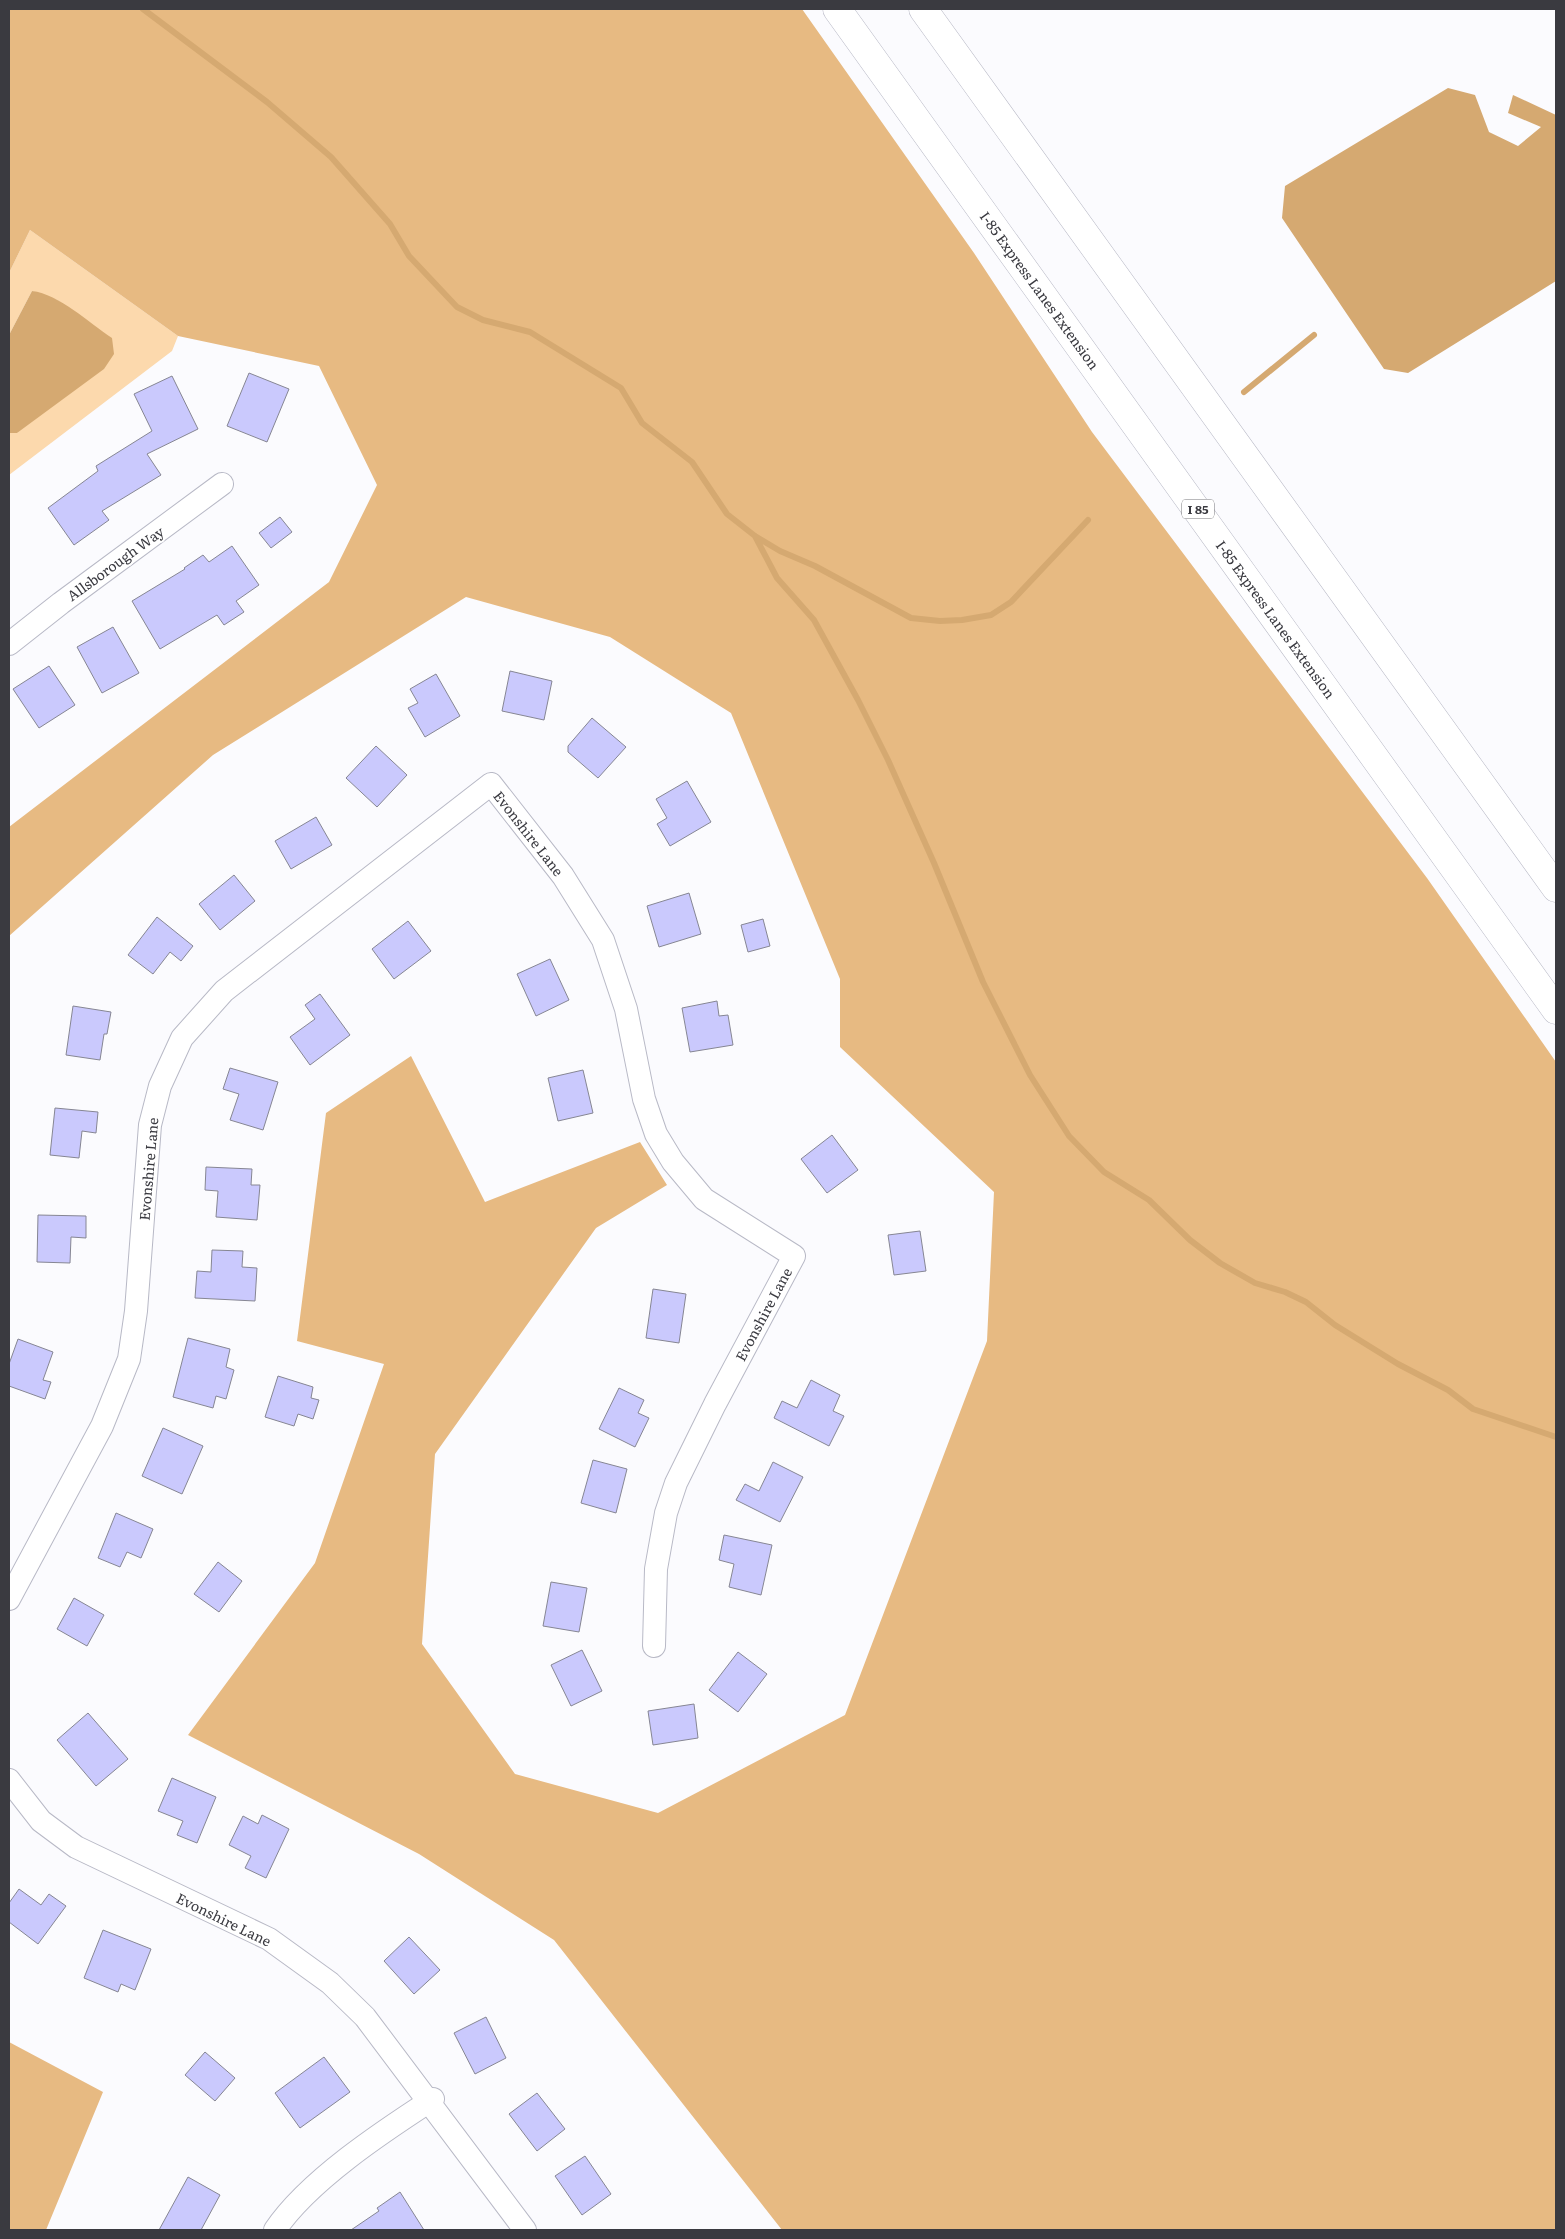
<svg xmlns="http://www.w3.org/2000/svg" width="1565" height="2239" font-family="Literata,serif">
  <style>
    .green { fill: #fcd9ad }
    .forest { fill: #e7ba82 }
    .water { fill: #d5a971 }
    .lines { fill: none; stroke-linecap: round; stroke-linejoin: round }
    .stream { stroke: #d5a971; stroke-width: 6 }
    .building { fill: #cac9fd; stroke: #868693 }
    .minor-casing { stroke: #b8b9c6; stroke-width: 24 }
    .highway-casing { stroke: #b8b9c6; stroke-width: 29 }
    .minor { stroke: #fff; stroke-width: 22 }
    .highway { stroke: #fff; stroke-width: 28 }
    .labels { text-anchor: middle; dominant-baseline: central; stroke-width: 4; stroke-linejoin: round; paint-order: stroke }
    .shield { fill: #fff; stroke: #757579; stroke-width: 1 }
    .shield-label { font-size: 12px; font-weight: bold; fill: #3a3a40 }
    .street-label { font-size: 14px; fill: #3a3a40; stroke: #fff }
  </style>
  <rect width="100%" height="100%" fill="#fbfbfe"/>
  <path class="green" d="M 30,230 L 178,336 L 172,351 L 9,475 L 9,433 L 17,433 L 79,315 L 57,300 L 32,291 L 9,335 L 9,273 Z"/>
  <path class="forest" d="M 9,9 L 802,9 L 974,253 L 1092,432 L 1427,878 L 1556,1062 L 1556,2230 L 782,2230 L 554,1940 L 419,1854 L 188,1735 L 315,1563 L 384,1364 L 297,1341 L 326,1113 L 411,1056 L 485,1202 L 640,1142 L 667,1185 L 596,1228 L 435,1454 L 422,1644 L 515,1774 L 658,1813 L 845,1715 L 987,1341 L 994,1192 L 840,1047 L 840,979 L 731,713 L 610,637 L 466,597 L 213,755 L 9,936 L 9,827 L 329,582 L 377,485 L 319,366 L 178,336 L 30,230 L 9,273 Z
    M 9,2042 L 103,2092 L 46,2230 L 9,2230 Z"/>
  <path class="water" d="M 1448,88 L 1475,95 L 1489,132 L 1518,146 L 1541,127 L 1508,113 L 1513,95 L 1556,115 L 1556,281 L 1408,373 L 1384,369 L 1282,218 L 1285,186 Z
    M 32,291 C 59,294 89,323 112,338 L 114,354 L 104,369 L 17,433 L 9,433 L 9,335 Z"/>
  <g class="lines">
    <path class="stream" d="M 143,9 L 267,102 L 331,157 L 390,224 L 409,256 L 457,307 L 483,320 L 530,332 L 621,388 L 642,423 L 692,462 L 727,514 L 755,536 L 780,551 L 815,566 L 911,618 L 940,621 L 962,620 L 991,615 L 1011,602 L 1088,520
      M 1244,392 L 1314,335
      M 755,536 L 777,578 L 814,620 L 858,700 L 888,760 L 934,863 L 983,982 L 1030,1075 L 1069,1136 L 1104,1172 L 1149,1200 L 1190,1240 L 1220,1263 L 1255,1283 L 1285,1292 L 1306,1302 L 1335,1325 L 1398,1364 L 1448,1390 L 1473,1409 L 1556,1437"/>
  </g>
  <path class="building" d="M 249,373 L 289,389 L 267,442 L 227,426 Z
    M 172,376 L 198,429 L 147,454 L 161,475 L 102,511 L 109,520 L 74,545 L 48,508 L 98,471 L 96,466 L 152,431 L 134,394 Z
    M 280,517 L 292,532 L 271,548 L 259,533 Z
    M 232,546 L 259,585 L 236,601 L 244,612 L 224,625 L 217,615 L 160,649 L 132,601 L 185,569 L 184,568 L 203,555 L 209,562 Z
    M 113,627 L 139,673 L 102,693 L 77,647 Z
    M 49,666 L 75,705 L 39,728 L 13,689 Z
    M 510,671 L 552,681 L 544,720 L 502,711 Z
    M 436,674 L 460,716 L 425,737 L 408,708 L 418,703 L 410,689 Z
    M 592,718 L 626,747 L 598,778 L 568,752 L 568,746 Z
    M 376,746 L 407,775 L 377,807 L 346,778 Z
    M 687,781 L 711,822 L 670,846 L 657,824 L 667,818 L 656,799 Z
    M 316,817 L 332,845 L 291,869 L 275,841 Z
    M 234,875 L 255,901 L 220,930 L 199,904 Z
    M 689,893 L 701,934 L 659,947 L 647,906 Z
    M 157,917 L 193,946 L 181,961 L 170,952 L 153,974 L 128,955 Z
    M 763,919 L 770,946 L 748,952 L 741,925 Z
    M 408,921 L 431,951 L 394,979 L 372,949 Z
    M 550,959 L 569,1000 L 536,1016 L 517,974 Z
    M 320,994 L 350,1035 L 310,1065 L 290,1037 L 315,1019 L 305,1005 Z
    M 717,1001 L 719,1016 L 728,1015 L 733,1045 L 690,1052 L 682,1008 Z
    M 73,1006 L 111,1012 L 107,1034 L 104,1034 L 100,1060 L 66,1055 Z
    M 230,1068 L 278,1082 L 263,1130 L 230,1120 L 239,1094 L 223,1089 Z
    M 583,1070 L 593,1113 L 558,1121 L 548,1078 Z
    M 55,1108 L 98,1112 L 96,1133 L 82,1131 L 79,1158 L 50,1155 Z
    M 832,1135 L 858,1170 L 827,1193 L 801,1159 Z
    M 206,1167 L 252,1169 L 251,1185 L 260,1185 L 257,1220 L 216,1217 L 218,1191 L 205,1190 Z
    M 38,1215 L 86,1216 L 86,1238 L 71,1237 L 70,1263 L 37,1262 Z
    M 920,1231 L 926,1271 L 894,1275 L 888,1235 Z
    M 212,1250 L 243,1251 L 242,1267 L 257,1268 L 255,1301 L 195,1298 L 197,1271 L 211,1272 Z
    M 653,1289 L 686,1294 L 679,1343 L 646,1338 Z
    M 188,1338 L 230,1349 L 226,1367 L 234,1370 L 226,1399 L 216,1396 L 213,1408 L 173,1397 Z
    M 18,1339 L 53,1352 L 43,1380 L 51,1382 L 45,1399 L 9,1386 L 9,1364 Z
    M 278,1376 L 313,1387 L 311,1398 L 319,1400 L 313,1419 L 298,1414 L 294,1426 L 265,1417 Z
    M 811,1380 L 840,1395 L 833,1411 L 844,1416 L 829,1446 L 774,1418 L 782,1401 L 797,1408 Z
    M 619,1388 L 644,1400 L 638,1413 L 649,1418 L 635,1447 L 599,1429 Z
    M 163,1428 L 203,1446 L 182,1494 L 142,1476 Z
    M 593,1460 L 627,1469 L 616,1513 L 581,1503 Z
    M 773,1462 L 803,1477 L 780,1522 L 736,1500 L 745,1484 L 759,1491 Z
    M 116,1513 L 153,1529 L 141,1558 L 127,1552 L 120,1567 L 98,1558 Z
    M 724,1535 L 772,1545 L 761,1595 L 729,1587 L 734,1564 L 719,1560 Z
    M 218,1562 L 242,1581 L 219,1612 L 194,1594 Z
    M 551,1582 L 587,1588 L 579,1632 L 543,1626 Z
    M 74,1598 L 104,1615 L 87,1646 L 57,1629 Z
    M 582,1650 L 602,1691 L 571,1706 L 551,1665 Z
    M 738,1652 L 767,1674 L 738,1712 L 709,1690 Z
    M 694,1704 L 698,1738 L 653,1745 L 648,1711 Z
    M 88,1713 L 128,1759 L 96,1786 L 57,1740 Z
    M 172,1778 L 216,1797 L 197,1843 L 177,1835 L 183,1821 L 158,1811 Z
    M 262,1815 L 289,1829 L 266,1878 L 245,1868 L 251,1856 L 229,1845 L 243,1816 L 258,1824 Z
    M 19,1889 L 41,1905 L 49,1894 L 66,1906 L 38,1944 L 9,1922 L 9,1903 Z
    M 103,1930 L 151,1949 L 135,1990 L 121,1984 L 118,1992 L 84,1978 Z
    M 409,1937 L 440,1970 L 414,1994 L 384,1961 Z
    M 486,2017 L 506,2058 L 475,2074 L 454,2033 Z
    M 205,2052 L 235,2078 L 215,2101 L 185,2075 Z
    M 324,2057 L 350,2092 L 300,2128 L 275,2093 Z
    M 537,2093 L 565,2129 L 537,2151 L 509,2114 Z
    M 585,2156 L 611,2194 L 582,2215 L 555,2176 Z
    M 188,2177 L 220,2195 L 201,2230 L 159,2230 Z
    M 400,2192 L 424,2230 L 351,2230 L 379,2211 L 377,2208 Z"/>
  <g class="lines">
    <g class="minor-casing">
      <path id="minor" d="M 9,644 L 61,603 L 222,484
        M 9,1599 L 102,1426 L 129,1359 L 136,1311 L 150,1125 L 160,1086 L 182,1038 L 224,991 L 491,784 L 563,876 L 603,940 L 626,1009 L 644,1099 L 656,1134 L 673,1162 L 704,1199 L 794,1256 L 715,1404 L 676,1483 L 666,1513 L 656,1569 L 654,1646
        M 9,1780 L 41,1821 L 76,1847 L 269,1939 L 330,1983 L 365,2017 L 525,2230
        M 275,2230 C 308,2181 382,2132 433,2099"/>
    </g>
    <g class="highway-casing">
      <path id="highway" d="M 837,9 L 1556,1010
        M 923,9 L 1556,888"/>
    </g>
    <use href="#minor" class="minor"/>
    <use href="#highway" class="highway"/>
  </g>
  <g class="labels">
    <rect class="shield" x="1182" y="499.5" width="32" height="19" rx="4"/>
    <g class="shield-label">
      <text x="1198" y="509">I 85</text>
    </g>
    <g class="street-label">
      <text transform="translate(1040 290) rotate(54)">I-85 Express Lanes Extension</text>
      <text transform="translate(115 563) rotate(-36)">Allsborough Way</text>
      <text transform="translate(1276 619) rotate(54)">I-85 Express Lanes Extension</text>
      <text transform="translate(529 833) rotate(52)">Evonshire Lane</text>
      <text transform="translate(148 1169) rotate(-85)">Evonshire Lane</text>
      <text transform="translate(763 1314) rotate(-62)">Evonshire Lane</text>
      <text transform="translate(224 1919) rotate(26)">Evonshire Lane</text>
    </g>
  </g>
  <rect width="1565" height="2239" fill="none" stroke="#3a3a40" stroke-width="20"/>
</svg>
